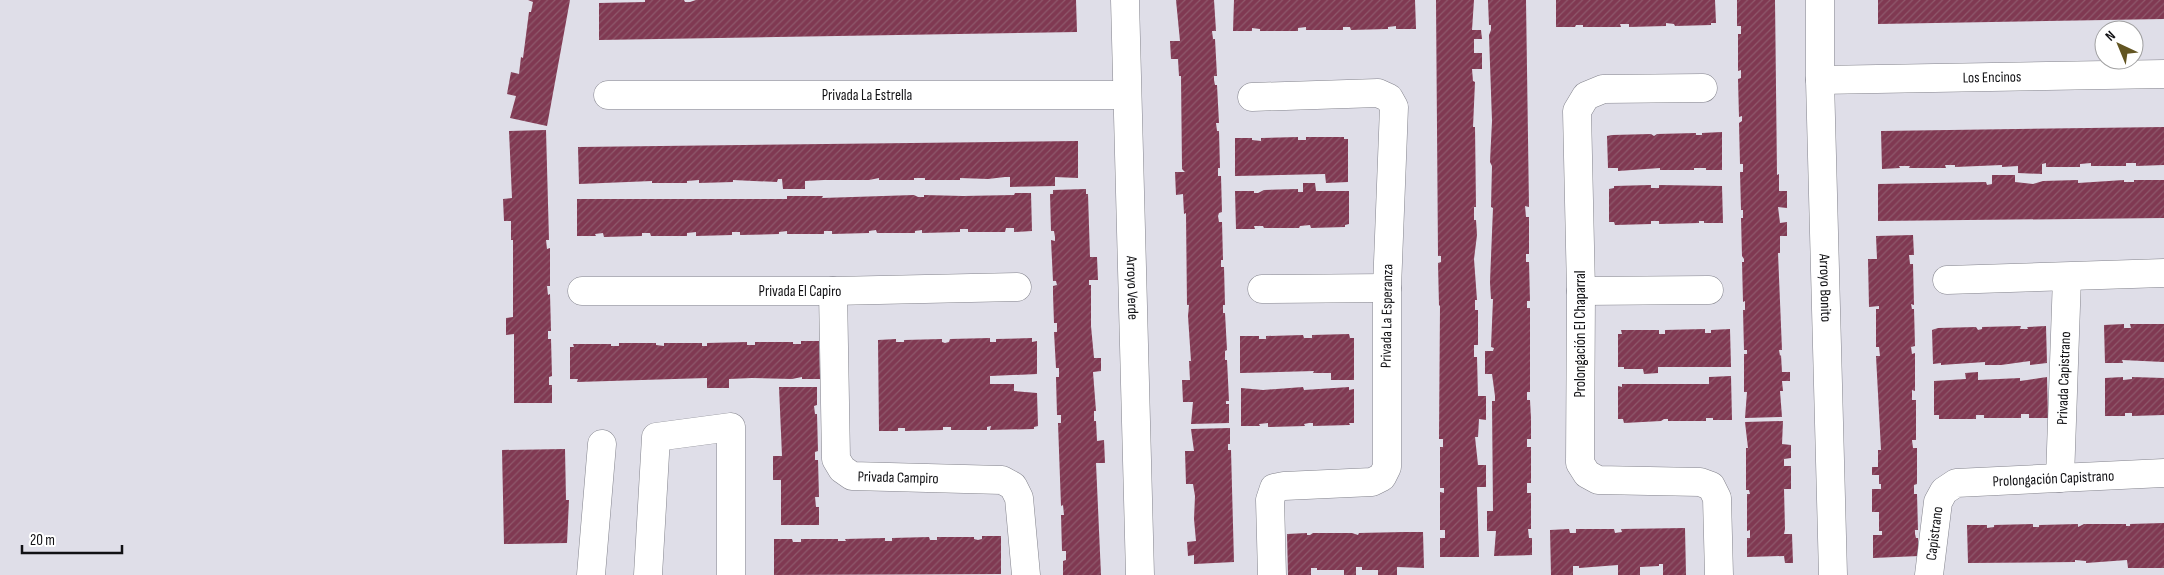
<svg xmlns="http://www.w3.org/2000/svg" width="2164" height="575" font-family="'Sofia Sans Condensed',sans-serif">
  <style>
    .building { fill: url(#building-hatch) }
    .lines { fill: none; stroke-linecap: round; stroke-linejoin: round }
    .minor-casing { stroke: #83838c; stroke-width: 29 }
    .minor { stroke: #fff; stroke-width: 28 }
    .labels { text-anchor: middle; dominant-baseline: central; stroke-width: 5; stroke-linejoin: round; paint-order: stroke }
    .street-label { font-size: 15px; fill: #111114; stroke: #fff }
  </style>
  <defs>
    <pattern id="building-hatch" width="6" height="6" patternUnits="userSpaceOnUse" patternTransform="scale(1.25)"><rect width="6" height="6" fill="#803952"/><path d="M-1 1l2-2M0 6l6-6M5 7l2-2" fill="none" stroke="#8e596c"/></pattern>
  </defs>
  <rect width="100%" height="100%" fill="#dfdee8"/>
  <path class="building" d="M 528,0 L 570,0 L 547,126 L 510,118 L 516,96 L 507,94 L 511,72 L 519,74 L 521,57 L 523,58 L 529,12 L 531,12 L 533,2 Z
    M 645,0 L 684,0 L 685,2 L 690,2 L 696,0 L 1076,0 L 1077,32 L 599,40 L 599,3 L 645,2 Z
    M 1176,0 L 1214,0 L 1216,31 L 1212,31 L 1213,39 L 1215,39 L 1217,76 L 1214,76 L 1214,80 L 1215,85 L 1217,85 L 1219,123 L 1216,123 L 1217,131 L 1219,131 L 1220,168 L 1218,168 L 1218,176 L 1221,176 L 1222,212 L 1219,213 L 1218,216 L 1219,222 L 1222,222 L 1223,260 L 1221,260 L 1221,267 L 1224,267 L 1225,305 L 1223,305 L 1223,313 L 1225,313 L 1227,350 L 1225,351 L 1225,360 L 1227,360 L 1229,401 L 1226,401 L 1226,404 L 1229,404 L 1229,423 L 1191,424 L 1193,402 L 1183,402 L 1182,380 L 1190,380 L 1189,361 L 1191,361 L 1188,316 L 1189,305 L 1187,305 L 1186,213 L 1184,214 L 1183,194 L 1176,195 L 1175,172 L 1185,172 L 1182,169 L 1181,76 L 1179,76 L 1178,59 L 1171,59 L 1170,41 L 1180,41 Z
    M 1234,0 L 1415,0 L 1416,29 L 1396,29 L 1396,26 L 1388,27 L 1388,29 L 1351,30 L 1350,27 L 1343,27 L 1343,30 L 1306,30 L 1306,27 L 1298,28 L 1298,31 L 1260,31 L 1260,29 L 1252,28 L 1252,31 L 1233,31 Z
    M 1436,0 L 1474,0 L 1472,30 L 1481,30 L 1482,39 L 1474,39 L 1474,53 L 1482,53 L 1482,69 L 1472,69 L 1473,81 L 1475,82 L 1473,127 L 1475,127 L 1476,207 L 1474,207 L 1474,220 L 1476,220 L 1477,235 L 1474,259 L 1477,300 L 1475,300 L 1475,310 L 1478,310 L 1478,345 L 1474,345 L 1474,357 L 1477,357 L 1478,396 L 1486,396 L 1486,420 L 1479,419 L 1478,437 L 1475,437 L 1478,465 L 1486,465 L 1486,487 L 1477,487 L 1479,557 L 1440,557 L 1440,538 L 1445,538 L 1445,530 L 1440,530 L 1440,492 L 1444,493 L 1444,488 L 1440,488 L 1440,447 L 1443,447 L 1443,439 L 1439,439 L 1440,305 L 1439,306 L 1438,263 L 1441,262 L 1441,256 L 1438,256 Z
    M 1488,0 L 1526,0 L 1529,207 L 1525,206 L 1526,217 L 1529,217 L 1529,254 L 1526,254 L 1526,262 L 1529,262 L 1530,301 L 1527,301 L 1527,308 L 1530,308 L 1530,392 L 1527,392 L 1527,400 L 1530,400 L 1531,419 L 1531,439 L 1527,439 L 1527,447 L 1531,447 L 1531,483 L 1527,483 L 1527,493 L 1531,493 L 1531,529 L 1528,529 L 1529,538 L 1532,538 L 1532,555 L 1494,556 L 1496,531 L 1487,531 L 1487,511 L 1493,511 L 1492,401 L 1495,401 L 1495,396 L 1492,374 L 1485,374 L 1485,351 L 1493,351 L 1494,348 L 1491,347 L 1493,299 L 1491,299 L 1490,282 L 1493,208 L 1491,207 L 1492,166 L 1490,162 L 1492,121 L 1489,35 L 1491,30 L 1491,25 L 1489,25 Z
    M 1556,0 L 1715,0 L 1716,23 L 1711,23 L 1711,25 L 1675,26 L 1674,24 L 1666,23 L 1666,26 L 1629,27 L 1629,24 L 1620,24 L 1621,27 L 1583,27 L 1583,25 L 1576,25 L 1575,27 L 1556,27 Z
    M 1737,0 L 1775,0 L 1777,175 L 1779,174 L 1779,191 L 1787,191 L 1787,208 L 1778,207 L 1780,223 L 1787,222 L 1787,236 L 1780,236 L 1780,253 L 1778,253 L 1782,350 L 1779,350 L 1780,356 L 1781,355 L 1782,372 L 1790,372 L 1790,381 L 1782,381 L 1783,391 L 1780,391 L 1782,417 L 1745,418 L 1747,392 L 1744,392 L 1744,354 L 1747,354 L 1747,350 L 1744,350 L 1743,310 L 1745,310 L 1745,301 L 1743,302 L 1742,262 L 1744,262 L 1744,259 L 1742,256 L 1741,218 L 1743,218 L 1743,210 L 1741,210 L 1740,172 L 1743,172 L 1743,164 L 1740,164 L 1739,123 L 1742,121 L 1742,116 L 1739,117 L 1738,79 L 1741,78 L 1741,70 L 1738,71 L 1738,34 L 1741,34 L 1741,26 L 1737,26 Z
    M 1878,0 L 2164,0 L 2164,19 L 1878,24 Z
    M 2164,127 L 2164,165 L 2136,166 L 2136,163 L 2126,163 L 2126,166 L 2091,166 L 2091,163 L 2080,164 L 2080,167 L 2046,167 L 2046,163 L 2042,164 L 2042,174 L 2018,173 L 2018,166 L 2002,167 L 2002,165 L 1955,167 L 1955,165 L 1945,165 L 1946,168 L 1909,168 L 1910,166 L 1899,166 L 1900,168 L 1882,169 L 1881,131 Z
    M 546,130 L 549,240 L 546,240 L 547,249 L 550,248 L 550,286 L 547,286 L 548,295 L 550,294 L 551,331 L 548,331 L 548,339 L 551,339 L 552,376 L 549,377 L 549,385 L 552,385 L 552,403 L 514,403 L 514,334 L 506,335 L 506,318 L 513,317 L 513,240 L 511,240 L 511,221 L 504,221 L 503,199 L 512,198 L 509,131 Z
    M 1722,132 L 1722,170 L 1706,170 L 1706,168 L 1694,168 L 1694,170 L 1660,170 L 1660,168 L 1618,171 L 1618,168 L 1608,168 L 1607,136 L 1612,135 L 1651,134 L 1654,136 L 1657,134 L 1696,133 L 1696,135 L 1702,135 L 1702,133 Z
    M 1298,137 L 1298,140 L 1306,140 L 1306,137 L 1344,137 L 1344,139 L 1348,139 L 1348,182 L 1326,183 L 1325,174 L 1235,176 L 1235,138 L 1252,138 L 1252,140 L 1261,141 L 1261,138 Z
    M 1078,141 L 1078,178 L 1055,177 L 1055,186 L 1010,187 L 1010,177 L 1005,177 L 988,179 L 960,178 L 960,180 L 925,180 L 925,178 L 914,178 L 914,180 L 879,180 L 879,178 L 869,180 L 824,180 L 805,181 L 805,189 L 783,189 L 782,179 L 778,179 L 777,182 L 733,180 L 733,182 L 699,183 L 699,180 L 687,181 L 687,183 L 652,183 L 652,181 L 579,184 L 578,147 Z
    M 1992,175 L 2015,175 L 2015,182 L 2033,184 L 2043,181 L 2078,180 L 2078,183 L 2124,180 L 2124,182 L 2134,182 L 2134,180 L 2164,180 L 2164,218 L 1878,221 L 1878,184 L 1986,182 L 1987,185 L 1992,184 Z
    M 1303,183 L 1315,183 L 1316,191 L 1349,191 L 1349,224 L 1345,225 L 1345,227 L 1311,228 L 1310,225 L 1300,226 L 1299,228 L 1264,228 L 1263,226 L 1254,226 L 1255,229 L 1236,229 L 1235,191 L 1254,191 L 1254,193 L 1258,193 L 1264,190 L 1298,189 L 1298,192 L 1303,192 Z
    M 1651,185 L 1651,188 L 1659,188 L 1659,185 L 1722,186 L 1723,223 L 1704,223 L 1704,221 L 1699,221 L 1699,223 L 1659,224 L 1659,221 L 1651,221 L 1651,224 L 1615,225 L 1614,222 L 1609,222 L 1609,189 L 1614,188 L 1614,186 Z
    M 1086,189 L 1086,194 L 1088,194 L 1090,257 L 1097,257 L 1098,280 L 1089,280 L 1089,285 L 1091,285 L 1091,326 L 1094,358 L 1101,358 L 1101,371 L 1093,372 L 1096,411 L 1094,411 L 1094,421 L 1096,421 L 1097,441 L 1104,440 L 1105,463 L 1096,463 L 1101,575 L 1063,575 L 1063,561 L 1066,560 L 1066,551 L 1062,551 L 1061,515 L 1064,515 L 1063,505 L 1061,506 L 1058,423 L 1061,423 L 1061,415 L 1057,415 L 1056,377 L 1059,377 L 1059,368 L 1056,368 L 1054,332 L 1057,332 L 1057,323 L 1054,323 L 1053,294 L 1053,286 L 1057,285 L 1056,281 L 1053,281 L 1051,240 L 1055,241 L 1055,237 L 1054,231 L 1051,231 L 1050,194 L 1053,194 L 1053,190 Z
    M 1015,193 L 1031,193 L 1032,231 L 1014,232 L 1014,228 L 1006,228 L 1005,232 L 968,232 L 968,229 L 960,229 L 960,232 L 922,233 L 922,230 L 915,231 L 915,233 L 877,233 L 876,230 L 869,231 L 869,233 L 832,234 L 832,231 L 824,231 L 824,234 L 787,234 L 787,231 L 779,232 L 779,234 L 740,235 L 740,232 L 732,232 L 732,235 L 696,236 L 696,232 L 687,233 L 687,236 L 651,236 L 650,233 L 642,233 L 642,236 L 604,237 L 603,233 L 595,234 L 596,236 L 577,236 L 577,199 L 787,199 L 787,196 L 823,196 L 822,198 L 914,195 L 918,197 L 924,197 L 924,195 L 963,196 L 1014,195 Z
    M 1913,235 L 1914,255 L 1909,255 L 1910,264 L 1913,264 L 1914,305 L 1911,304 L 1912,309 L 1914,309 L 1915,346 L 1911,347 L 1912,354 L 1915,353 L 1915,391 L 1912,390 L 1912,400 L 1916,400 L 1916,440 L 1912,440 L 1913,448 L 1917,448 L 1917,484 L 1914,485 L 1914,494 L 1917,494 L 1918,530 L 1915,530 L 1915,534 L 1916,538 L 1918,538 L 1919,556 L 1873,558 L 1873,535 L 1882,535 L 1882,531 L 1879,531 L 1879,512 L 1872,512 L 1872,489 L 1881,489 L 1881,484 L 1879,484 L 1879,475 L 1872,475 L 1872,467 L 1878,467 L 1878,450 L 1881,450 L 1876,356 L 1880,356 L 1879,347 L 1876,347 L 1876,309 L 1879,309 L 1879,306 L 1869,307 L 1868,259 L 1877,259 L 1876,236 Z
    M 2124,324 L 2124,328 L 2131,328 L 2130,324 L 2164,324 L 2164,362 L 2122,360 L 2123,363 L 2105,363 L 2104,325 Z
    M 2021,326 L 2020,329 L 2028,329 L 2027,327 L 2046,326 L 2047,363 L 2030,365 L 2030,361 L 2001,365 L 1985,365 L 1985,362 L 1941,365 L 1941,363 L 1933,364 L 1932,330 L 1938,328 L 1976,327 L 1978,330 L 1982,329 L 1982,327 Z
    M 1705,329 L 1705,333 L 1711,333 L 1711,330 L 1730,329 L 1731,367 L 1658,367 L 1658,373 L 1644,374 L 1643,369 L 1624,369 L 1624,367 L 1618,367 L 1618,334 L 1622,334 L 1621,330 L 1659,330 L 1659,334 L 1665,334 L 1665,330 Z
    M 1349,334 L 1350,338 L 1354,338 L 1354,380 L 1331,380 L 1331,373 L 1313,373 L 1314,371 L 1240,373 L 1240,336 L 1259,336 L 1259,339 L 1266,339 L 1266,336 L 1303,335 L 1304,338 L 1312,338 L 1312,335 Z
    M 990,338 L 990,342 L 996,342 L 996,339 L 1032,338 L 1032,342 L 1037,341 L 1037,374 L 990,376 L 990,384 L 1014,384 L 1014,391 L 1037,393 L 1038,426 L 1034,427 L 1034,429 L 990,430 L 991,426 L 987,427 L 987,430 L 951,430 L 951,427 L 943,427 L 943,430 L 905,431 L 905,428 L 898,428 L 898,431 L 879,431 L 878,340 L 896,339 L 896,342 L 904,342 L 904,340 L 942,339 L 942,342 L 945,343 L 949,342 L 950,339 Z
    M 801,341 L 819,341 L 820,379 L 802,379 L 802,377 L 792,379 L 752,378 L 729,379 L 729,388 L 707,388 L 707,378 L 577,382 L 578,379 L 570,379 L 570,347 L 574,347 L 573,344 L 611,344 L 611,346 L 619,346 L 619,343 L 656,343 L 656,345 L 664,346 L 664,343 L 702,343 L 702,346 L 707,346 L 707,343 L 747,342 L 747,345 L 755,345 L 755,342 L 793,342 L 793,344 L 801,344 Z
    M 1978,372 L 1978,380 L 2020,378 L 2020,381 L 2047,377 L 2048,418 L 2029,418 L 2029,414 L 2021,414 L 2021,418 L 1984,418 L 1984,415 L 1976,415 L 1976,419 L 1939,419 L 1939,415 L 1934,415 L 1934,381 L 1966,379 L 1965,373 Z
    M 1731,376 L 1732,420 L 1713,420 L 1713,418 L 1706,418 L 1706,421 L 1668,421 L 1668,419 L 1664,419 L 1661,421 L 1624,423 L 1623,419 L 1618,419 L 1618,386 L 1622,387 L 1622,384 L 1709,384 L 1709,377 Z
    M 2123,377 L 2123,380 L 2132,379 L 2132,377 L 2164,378 L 2164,415 L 2132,416 L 2132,413 L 2125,413 L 2125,416 L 2105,416 L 2105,378 Z
    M 779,387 L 817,387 L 817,405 L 814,406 L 815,414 L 817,414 L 818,451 L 815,452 L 815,460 L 818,460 L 819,497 L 815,497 L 816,507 L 819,507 L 819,525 L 781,525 L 781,480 L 773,480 L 773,456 L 782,456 Z
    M 1303,387 L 1304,390 L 1349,387 L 1349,390 L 1354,389 L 1354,423 L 1349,423 L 1350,425 L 1313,426 L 1313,423 L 1309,423 L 1304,424 L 1305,426 L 1268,427 L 1268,423 L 1259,424 L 1260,426 L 1241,426 L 1241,388 L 1263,390 Z
    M 1783,421 L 1782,444 L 1791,445 L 1791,458 L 1784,459 L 1784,466 L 1791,466 L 1791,489 L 1784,489 L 1785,529 L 1784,534 L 1792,534 L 1793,563 L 1785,563 L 1784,556 L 1747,557 L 1747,538 L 1750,538 L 1750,530 L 1747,531 L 1747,494 L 1750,494 L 1749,490 L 1746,490 L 1746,448 L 1748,448 L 1745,422 Z
    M 1230,428 L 1230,444 L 1228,444 L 1228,450 L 1231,450 L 1234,562 L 1194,564 L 1194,555 L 1188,556 L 1187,542 L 1196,541 L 1194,519 L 1195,496 L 1193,484 L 1186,484 L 1185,451 L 1194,451 L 1191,429 Z
    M 565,449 L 566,500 L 569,500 L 567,543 L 504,544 L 502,450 Z
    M 2164,523 L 2164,568 L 2128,568 L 2127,560 L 2086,563 L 2086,561 L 2075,560 L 2075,562 L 1968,563 L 1967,525 L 1987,525 L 1987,528 L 1994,527 L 1994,525 L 2033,524 L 2033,527 L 2039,527 L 2039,525 L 2078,524 L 2078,527 L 2084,524 L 2126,524 L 2126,526 L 2130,526 L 2130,524 Z
    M 1685,528 L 1686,575 L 1663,575 L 1663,564 L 1659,564 L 1659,566 L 1640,567 L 1640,575 L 1618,575 L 1618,565 L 1579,568 L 1579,566 L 1573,566 L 1573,575 L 1551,575 L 1550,530 L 1569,529 L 1570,533 L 1576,533 L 1576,529 L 1614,529 L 1615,533 L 1622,532 L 1621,529 Z
    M 1404,532 L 1423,532 L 1424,568 L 1397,567 L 1397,575 L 1378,575 L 1378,570 L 1362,570 L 1362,567 L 1356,567 L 1356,575 L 1344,575 L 1344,570 L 1317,570 L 1317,568 L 1311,568 L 1311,575 L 1288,575 L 1287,534 L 1307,533 L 1307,535 L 1310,535 L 1313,533 L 1352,533 L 1358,535 L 1359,533 Z
    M 982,536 L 1001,536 L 1001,574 L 774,575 L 774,539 L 792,539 L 793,542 L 801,542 L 801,539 L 838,539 L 838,541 L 846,541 L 845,539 L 885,538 L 885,541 L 892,541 L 892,538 L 929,537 L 930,540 L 937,540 L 937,537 L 974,537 L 974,539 L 978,540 L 982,539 Z"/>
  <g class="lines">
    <g class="minor-casing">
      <g id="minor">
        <path id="s1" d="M 1125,0 L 1140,575"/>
        <path id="s2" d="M 1820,0 L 1820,80 L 1833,575"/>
        <path id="s3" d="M 1820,80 L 2164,74"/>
        <path d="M 1703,88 L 1603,89 L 1586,96 L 1577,111 L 1581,291 L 1580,463 L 1587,474 L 1598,480 L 1700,482 L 1711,486 L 1717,498 L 1719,575"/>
        <path id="s4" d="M 608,95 L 1126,95"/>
        <path d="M 1252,97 L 1378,93 L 1389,98 L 1394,107 L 1387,288 L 1387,467 L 1382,477 L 1372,482 L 1284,486 L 1274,488 L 1270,500 L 1272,575"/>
        <path d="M 1947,280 L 2164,273"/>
        <path d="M 1262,289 L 1387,288"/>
        <path id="s5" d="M 582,291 L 833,291 L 1017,287"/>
        <path id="s6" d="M 833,291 L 836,459 L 842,469 L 852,476 L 1002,480 L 1013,486 L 1019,498 L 1026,575"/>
        <path d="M 1581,291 L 1709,290"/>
        <path id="s7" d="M 2060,478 L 2067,277"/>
        <path d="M 591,575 L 602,444"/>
        <path d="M 648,575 L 656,437 L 731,427 L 731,575"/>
        <path id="s8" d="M 1929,575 L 1938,502 L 1944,491 L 1956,483 L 2164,473"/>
      </g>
    </g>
    <use href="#minor" class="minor"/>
  </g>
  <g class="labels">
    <g class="street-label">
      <text stroke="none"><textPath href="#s3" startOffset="172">Los Encinos</textPath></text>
      <text stroke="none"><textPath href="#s4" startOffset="259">Privada La Estrella</textPath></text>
      <text stroke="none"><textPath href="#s1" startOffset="288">Arroyo Verde</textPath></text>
      <text stroke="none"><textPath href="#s2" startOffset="288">Arroyo Bonito</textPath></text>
      <text stroke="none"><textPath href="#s5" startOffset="218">Privada El Capiro</textPath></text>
      <text transform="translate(1387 316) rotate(-89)">Privada La Esperanza</text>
      <text transform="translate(1580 334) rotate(-90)">Prolongación El Chaparral</text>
      <text stroke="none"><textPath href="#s7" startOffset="100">Privada Capistrano</textPath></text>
      <text stroke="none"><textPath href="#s6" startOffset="238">Privada Campiro</textPath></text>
      <text stroke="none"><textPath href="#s8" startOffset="198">Prolongación Capistrano</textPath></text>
      <text stroke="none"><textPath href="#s8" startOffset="42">Capistrano</textPath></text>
    </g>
  </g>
  <g transform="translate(2119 45) rotate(316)"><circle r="24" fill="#ffffff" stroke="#a0a0a1"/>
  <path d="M0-4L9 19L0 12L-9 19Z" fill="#625522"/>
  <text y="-8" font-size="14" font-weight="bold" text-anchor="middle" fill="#111114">N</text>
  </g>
  <path d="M22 545v8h100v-8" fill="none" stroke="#111114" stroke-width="2.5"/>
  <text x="30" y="545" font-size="15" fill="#111114" stroke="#ffffff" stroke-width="4" paint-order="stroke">20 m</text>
</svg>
